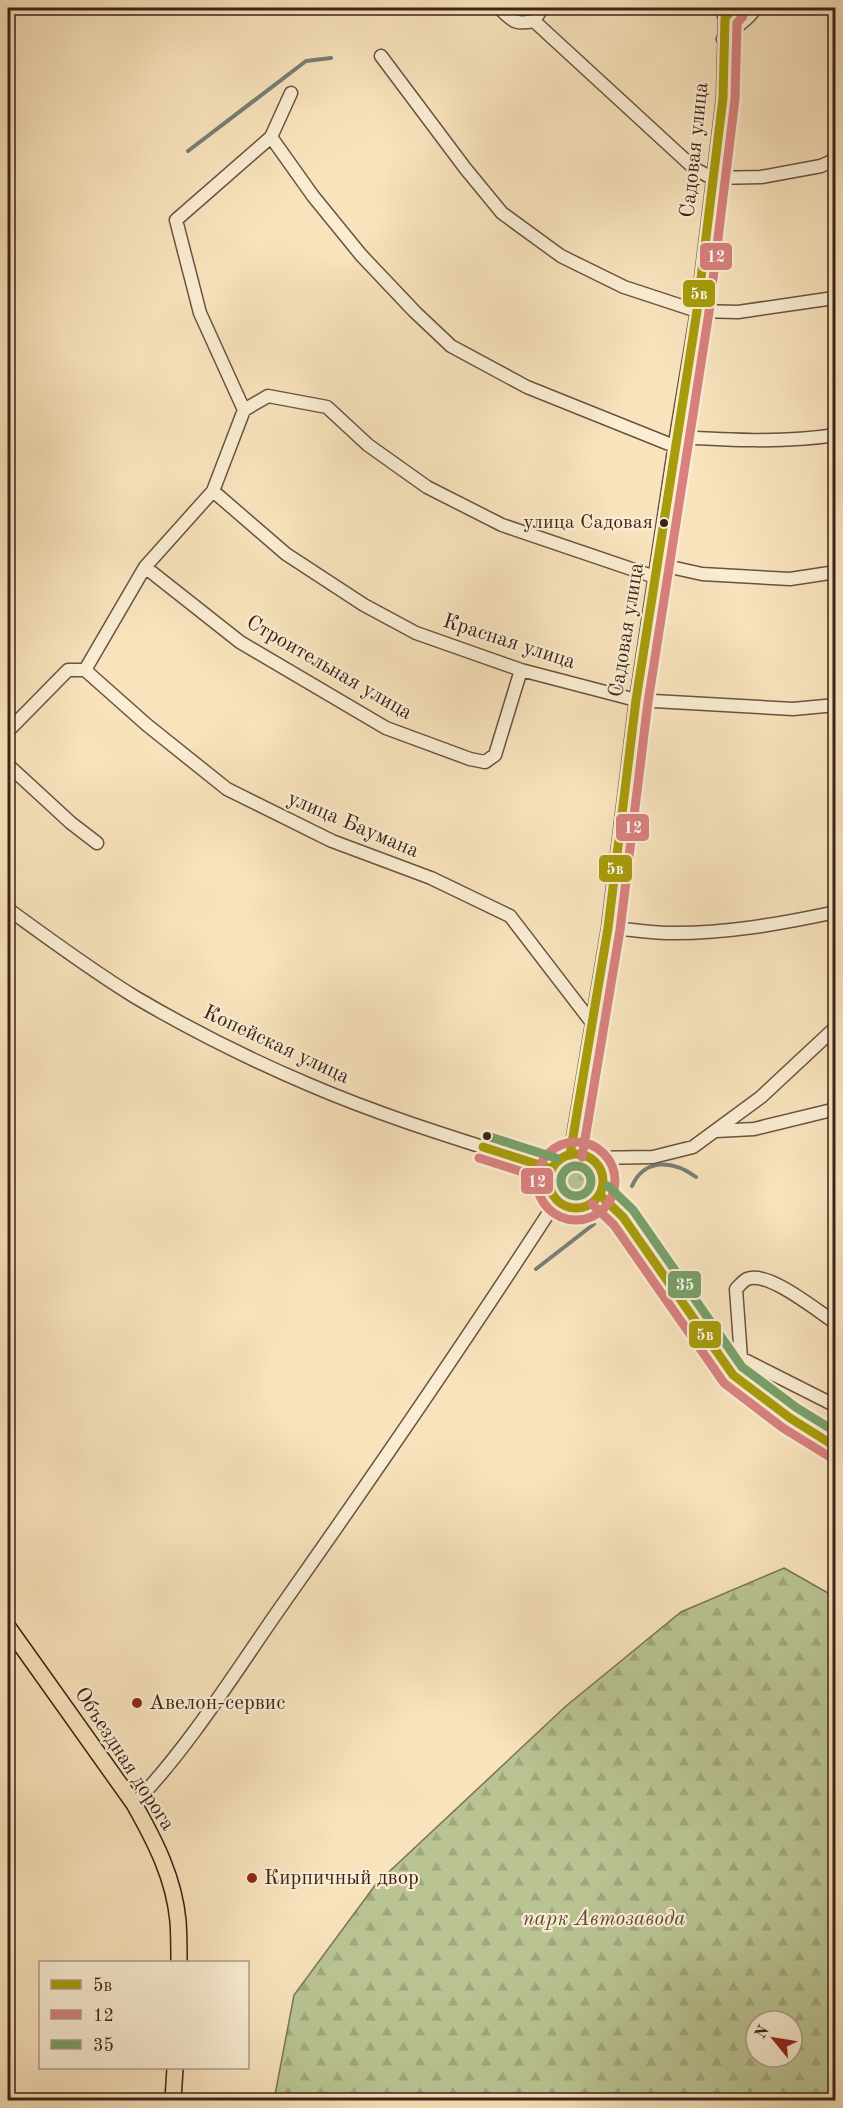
<svg xmlns="http://www.w3.org/2000/svg" width="843" height="2108" font-family="'Old Standard TT',serif">
  <style>
    .grass { fill: url(#grass-tufts); stroke: #7b7356; stroke-width: 1.5 }
    .forest { fill: url(#forest-firs); stroke: #7b7356; stroke-width: 1.5; fill-rule: evenodd }
    .lines { fill: none; stroke-linecap: round; stroke-linejoin: round }
    .stream { stroke: #787f78; stroke-width: 4 }
    .minor-casing { stroke: #6b5241; stroke-width: 15 }
    .major-casing { stroke: #3c2218; stroke-width: 18 }
    .minor { stroke: #faedd3; stroke-width: 12 }
    .major { stroke: #f8e3bc; stroke-width: 15 }
    .bus-1-casing { stroke: #faedd3; stroke-width: 14 }
    .bus-2-casing { stroke: #faedd3; stroke-width: 14 }
    .bus-3-casing { stroke: #faedd3; stroke-width: 14 }
    .bus-1 { stroke: #a79c0b; stroke-width: 9 }
    .bus-2 { stroke: #d8817f; stroke-width: 9 }
    .bus-3 { stroke: #79a068; stroke-width: 9 }
    .bus-dot { fill: #3c2218; stroke: #faedd3; stroke-width: 2 }
    .poi-dot { fill: #8f2418; stroke: #faedd3; stroke-width: 2 }
    .labels { text-anchor: middle; dominant-baseline: central; stroke-width: 4.5; stroke-linejoin: round; paint-order: stroke }
    .bus-label { font-size: 20px; fill: #3c2218; stroke: #faedd3; text-anchor: end }
    .street-label { font-size: 21px; fill: #3c2218; stroke: #faedd3 }
    .poi-label { font-size: 21px; fill: #3c2218; stroke: #faedd3; text-anchor: start }
    .park-label { font-size: 21px; font-style: italic; fill: #5c4a37; stroke: #faedd3 }
    .line-badge { stroke: #faedd3; stroke-width: 2 }
    .badge-label { font-size: 16px; text-anchor: middle; font-weight: bold; fill: #fff }
  </style>
  <defs>
    <pattern id="grass-tufts" width="24" height="20" patternUnits="userSpaceOnUse" patternTransform="scale(1.5)"><rect width="24" height="20" fill="#bac493"/><path d="M3 7l-1-3M5 7V3M7 7l1-3M15 17l-1-3M17 17v-4M19 17l1-3" fill="none" stroke="#a1a87e"/></pattern>
    <pattern id="forest-firs" width="22" height="20" patternUnits="userSpaceOnUse" patternTransform="scale(1.5)"><rect width="22" height="20" fill="#bac493"/><path d="M5 1l3.5 6h-7zM16 11l3.5 6h-7z" fill="#a1a87e"/></pattern>
  </defs>
  <rect width="100%" height="100%" fill="#f8e3bc"/>
  <filter id="stains"><feTurbulence type="fractalNoise" baseFrequency=".00333" numOctaves="4"/><feColorMatrix values="0 0 0 0 .2 0 0 0 0 .09 0 0 0 0 .02 0 0 0 .5 -.17"/></filter>
  <radialGradient id="worn" r=".72"><stop offset=".6" stop-color="#630" stop-opacity="0"/><stop offset="1" stop-color="#630" stop-opacity=".3"/></radialGradient>
  <path class="grass" d="M 581,1165 C 597,1175 595,1190 579,1199 L 566,1194 L 561,1181 L 571,1168 Z"/>
  <path class="forest" d="M 784,1568 L 835,1597 L 835,2100 L 274,2100 L 294,1995 L 376,1884 L 566,1706 L 681,1612 ZM 756,2021 L 792,2021 L 792,2057 L 756,2057 Z"/>
  <g class="lines">
    <path class="stream" d="M 188,151 L 306,61 L 331,58
      M 632,1186 C 645,1157 674,1161 696,1177
      M 536,1269 L 594,1224"/>
    <g class="minor-casing">
      <path id="minor" d="M 499,8 C 513,21 514,25 534,21
        M 542,8 L 534,21 L 695,169 L 712,178 L 761,177 L 821,166 L 836,159
        M 723,39 C 732,29 751,18 755,8
        M 381,56 L 465,168 L 502,213 L 561,256 L 624,287 L 697,311 L 738,312 L 827,299 L 836,296
        M 271,137 L 313,196 L 361,255 L 415,312 L 451,346 L 527,387 L 674,446
        M 244,410 L 268,396 L 327,407 L 368,445 L 427,487 L 502,525 L 655,577
        M 676,437 C 729,440 782,443 836,435
        M 213,491 L 286,554 L 364,605 L 416,633 L 521,670 L 636,700 L 793,709 L 836,705
        M 657,564 L 702,574 L 790,579 L 836,572
        M 145,567 L 240,642 L 386,728 L 470,759 L 485,762 L 495,755 L 521,670
        M 85,670 L 145,567 L 213,491 L 244,410 L 200,313 L 176,220 L 271,137 L 291,93
        M 85,670 L 147,725 L 227,789 L 332,841 L 431,878 L 510,916 L 593,1024
        M 8,731 L 68,670 L 85,670
        M 8,765 L 71,823 L 97,843
        M 8,909 C 49,939 91,970 135,997 C 191,1030 251,1060 310,1085 C 389,1119 471,1143 552,1169
        M 608,928 C 627,929 647,932 667,933 C 724,934 780,924 836,912
        M 716,1131 L 754,1129 L 836,1109
        M549 1181a27 27 0 1 1 54 0a27 27 0 1 1-54 0Z
        M 570,1155 L 608,928 L 636,700 L 676,437 L 697,311 L 723,98 L 725,18 L 721,8
        M 590,1158 L 653,1157 L 693,1147 L 761,1097 L 836,1027
        M 600,1195 L 623,1217 L 733,1375 L 790,1418 L 836,1447
        M 741,1358 L 836,1406
        M 736,1368 L 741,1358 L 736,1289 C 739,1286 743,1281 747,1279 C 768,1270 817,1311 836,1323
        M 134,1804 C 191,1745 237,1669 285,1601 C 378,1469 469,1336 557,1200"/>
    </g>
    <g class="major-casing">
      <path id="major" d="M 8,1627 L 134,1804 C 155,1841 174,1878 178,1921 C 179,1934 179,1949 179,1962
        M 173,2100 L 175,2068"/>
    </g>
    <use href="#minor" class="minor"/>
    <use href="#major" class="major"/>
    <g class="bus-1-casing">
      <path id="bus-1" d="M 483,1147 L 552,1169
        M549 1181a27 27 0 1 1 54 0a27 27 0 1 1-54 0Z
        M 570,1155 L 608,928 L 636,700 L 697,311 L 723,98 L 725,18 L 734,8
        M 600,1195 L 623,1217 L 733,1375 L 790,1418 L 836,1447"/>
    </g>
    <g class="bus-2-casing">
      <path id="bus-2" d="M537 1181a39 39 0 1 1 78 0a39 39 0 1 1-78 0Z
        M 582,1157 L 620,930 L 648,702 L 709,312 L 735,99 L 737,23 L 743,16
        M 479,1158 L 548,1180
        M 592,1204 L 614,1225 L 724,1383 L 783,1428 L 830,1457"/>
    </g>
    <g class="bus-3-casing">
      <path id="bus-3" d="M 487,1136 L 556,1158
        M561 1181a15 15 0 1 1 30 0a15 15 0 1 1-30 0Z
        M 608,1186 L 633,1210 L 742,1367 L 797,1408 L 836,1432"/>
    </g>
    <use href="#bus-1" class="bus-1"/>
    <use href="#bus-2" class="bus-2"/>
    <use href="#bus-3" class="bus-3"/>
  </g>
  <g class="bus-dot">
    <circle cx="664" cy="523" r="5"/>
    <circle cx="487" cy="1136" r="5"/>
  </g>
  <g class="poi-dot">
    <circle cx="137" cy="1703" r="6"/>
    <circle cx="252" cy="1878" r="6"/>
  </g>
  <g class="labels">
    <g class="bus-label">
      <text x="653" y="523">улица Садовая</text>
    </g>
    <g class="street-label">
      <text transform="translate(695 150) rotate(-84)">Садовая улица</text>
      <text transform="translate(627 630) rotate(-81)">Садовая улица</text>
      <text transform="translate(509 642) rotate(18)">Красная улица</text>
      <text transform="translate(329 668) rotate(30)">Строительная улица</text>
      <text transform="translate(353 825) rotate(23)">улица Баумана</text>
      <text transform="translate(276 1045) rotate(25)">Копейская улица</text>
      <text transform="translate(124 1759) rotate(57)">Объездная дорога</text>
    </g>
    <g class="poi-label">
      <text x="149" y="1703">Авелон-сервис</text>
      <text x="264" y="1878">Кирпичный двор</text>
    </g>
    <g class="park-label">
      <text x="604" y="1919">парк Автозавода</text>
    </g>
  </g>
  <g class="line-badge">
    <rect x="699" y="242" width="34" height="29" rx="6" fill="#d8817f"/>
    <rect x="682" y="279" width="34" height="29" rx="6" fill="#a79c0b"/>
    <rect x="615" y="813" width="35" height="29" rx="6" fill="#d8817f"/>
    <rect x="598" y="854" width="35" height="29" rx="6" fill="#a79c0b"/>
    <rect x="520" y="1167" width="34" height="28" rx="6" fill="#d8817f"/>
    <rect x="667" y="1270" width="35" height="29" rx="6" fill="#79a068"/>
    <rect x="688" y="1320" width="34" height="29" rx="6" fill="#a79c0b"/>
  </g>
  <g class="badge-label">
    <text x="716" y="262">12</text>
    <text x="699" y="299">5в</text>
    <text x="633" y="833">12</text>
    <text x="615" y="874">5в</text>
    <text x="537" y="1187">12</text>
    <text x="685" y="1290">35</text>
    <text x="705" y="1340">5в</text>
  </g>
  <rect width="843" height="2108" fill="none" stroke="#f8e3bc" stroke-width="30"/>
  <rect x="9" y="9" width="825" height="2090" fill="none" stroke="#3c2218" stroke-width="3"/>
  <rect x="15" y="15" width="813" height="2078" fill="none" stroke="#3c2218" stroke-width="1.5"/>
  <rect x="39" y="1961" width="210" height="108" fill="#faedd3" stroke="#ae9c88" stroke-width="1.5"/>
  <rect x="51" y="1980" width="30" height="9" fill="#a79c0b" stroke="#ae9c88" stroke-width="1.5"/>
  <text x="93" y="1991" font-size="18" fill="#3c2218">5в</text>
  <rect x="51" y="2010" width="30" height="9" fill="#d8817f" stroke="#ae9c88" stroke-width="1.5"/>
  <text x="93" y="2021" font-size="18" fill="#3c2218">12</text>
  <rect x="51" y="2040" width="30" height="9" fill="#79a068" stroke="#ae9c88" stroke-width="1.5"/>
  <text x="93" y="2051" font-size="18" fill="#3c2218">35</text>
  <g transform="translate(774 2039) rotate(300)"><circle r="28" fill="#faedd3" stroke="#ae9c88" stroke-width="1.5"/>
  <path d="M0-4.5L10 22L0 15L-10 22Z" fill="#8f2418"/>
  <text y="-9" font-size="16" font-weight="bold" text-anchor="middle" fill="#3c2218">N</text>
  </g>
  <rect width="100%" height="100%" filter="url(#stains)"/>
  <rect width="100%" height="100%" fill="url(#worn)"/>
</svg>
